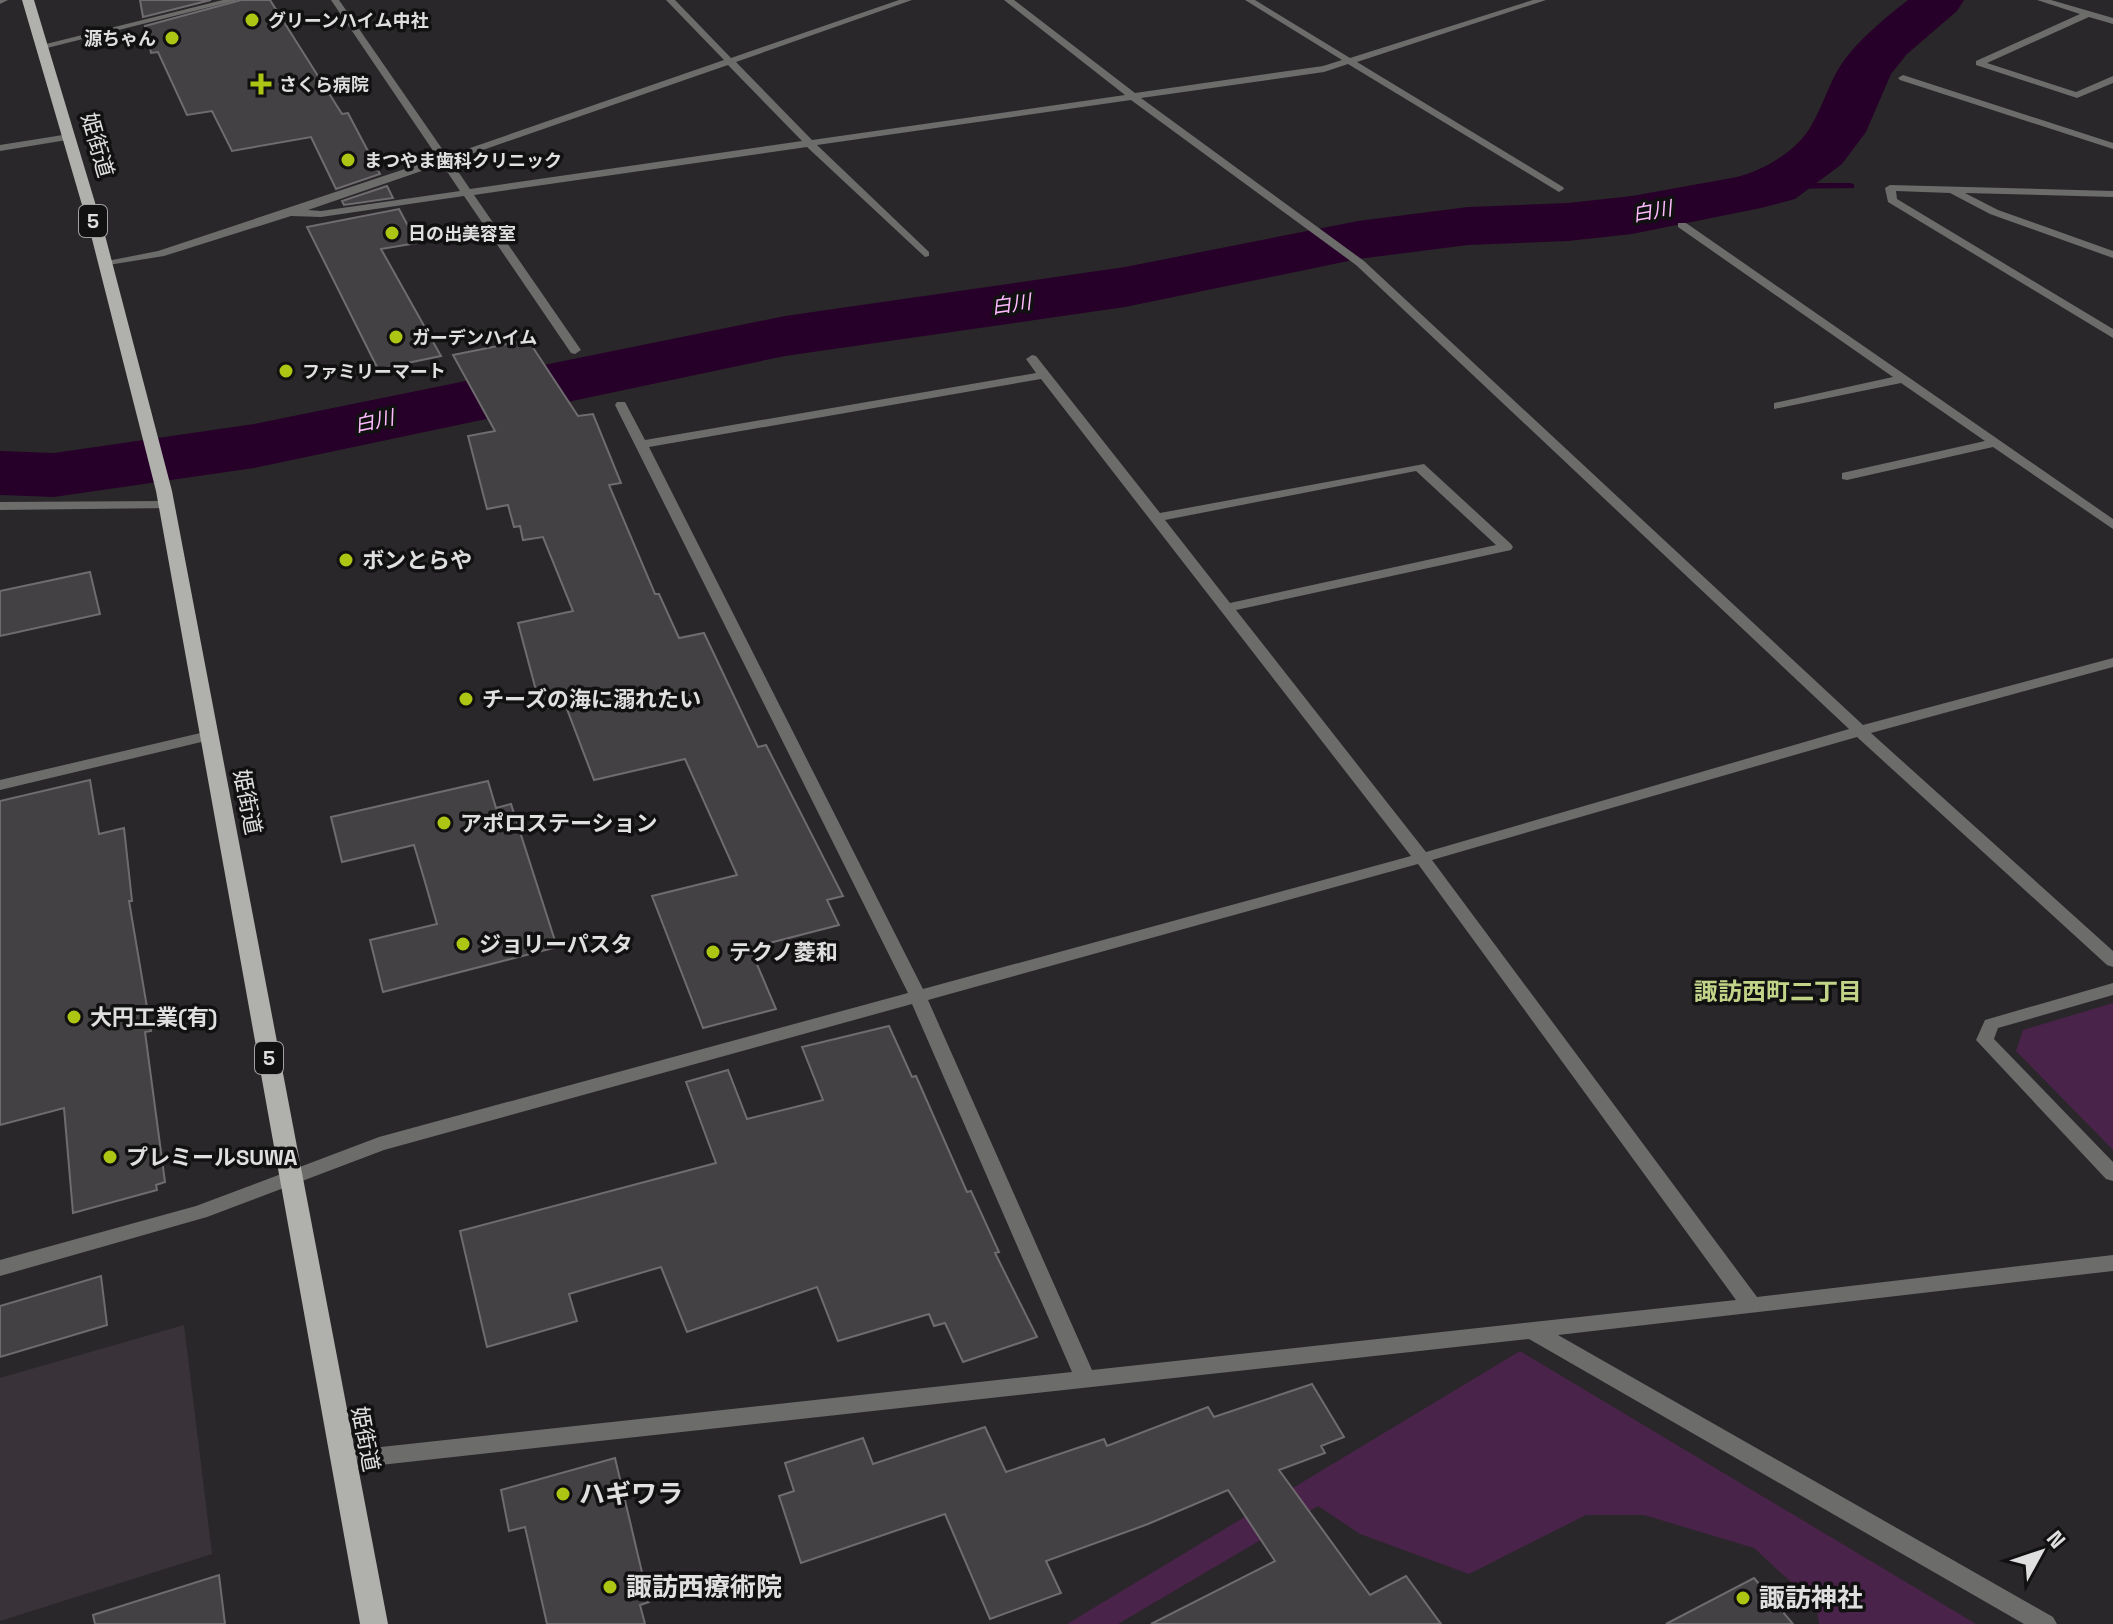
<svg xmlns="http://www.w3.org/2000/svg" width="2113" height="1624" font-family="'Space Grotesk','Noto Sans JP',sans-serif">
  <style>
    .built { fill: #393239 }
    .green { fill: #492349 }
    .lines { fill: none; stroke-linecap: round; stroke-linejoin: round }
    .stream { fill: #270029; fill-rule: evenodd }
    .river { fill: #270029; fill-rule: evenodd }
    .building { fill: #434143; stroke: #6f6c6f; stroke-width: 2 }
    .street { fill: #6c6c6b; fill-rule: evenodd }
    .primary { fill: #b0b1ad; fill-rule: evenodd }
    .poi-dot { fill: #acc613; stroke: #121112; stroke-width: 3 }
    .labels { text-anchor: middle; dominant-baseline: central; stroke-width: 7; stroke-linejoin: round; paint-order: stroke }
    .far-poi-label { font-size: 18px; font-weight: bold; fill: #e0dfe0; stroke: #121112; text-anchor: start }
    .far-water-label { font-size: 20px; font-style: italic; fill: #febbfd; stroke: #121112 }
    .shield { fill: #121112; stroke: #a2a1a2; stroke-width: 2 }
    .shield-label { font-size: 20px; font-weight: bold; fill: #e0dfe0 }
    .street-label { font-size: 22px; fill: #e0dfe0; stroke: #121112 }
    .poi-label { font-size: 22px; font-weight: bold; fill: #e0dfe0; stroke: #121112; text-anchor: start }
    .neighbourhood-label { font-size: 24px; font-weight: bold; fill: #c2d488; stroke: #121112 }
    .near-poi-label { font-size: 26px; font-weight: bold; fill: #e0dfe0; stroke: #121112; text-anchor: start }
  </style>
  <rect width="100%" height="100%" fill="#2a272a"/>
  <path class="built" d="M 184,1325 L 212,1554 L 0,1621 L 0,1378 Z"/>
  <path class="green" d="M 2113,1003 L 2113,1150 L 2016,1051 L 2023,1030 Z
    M 1520,1351 L 1976,1624 L 1819,1624 L 1816,1605 L 1754,1548 L 1644,1515 L 1586,1515 L 1469,1574 L 1360,1534 L 1318,1506 L 1118,1624 L 1067,1624 Z"/>
  <g class="lines">
    <path class="stream" d="M 1850,183 L 1854,184 L 1854,188 L 1774,189 L 1769,186 L 1774,183 Z"/>
    <path class="river" d="M 1908,0 L 1964,0 L 1957,11 L 1907,54 L 1891,74 L 1866,132 L 1842,164 L 1795,199 L 1761,208 L 1632,234 L 1568,241 L 1468,245 L 1358,259 L 1125,307 L 785,356 L 254,468 L 54,497 L 0,495 L 0,451 L 54,453 L 254,424 L 785,316 L 1125,267 L 1358,221 L 1468,207 L 1568,203 L 1632,196 L 1737,177 C 1764,170 1797,151 1811,126 C 1824,104 1830,79 1845,59 C 1863,36 1885,18 1908,0 Z"/>
  </g>
  <path class="building" d="M 140,0 L 211,0 L 143,17 Z
    M 241,0 L 270,0 L 342,114 L 348,113 L 380,174 L 336,189 L 311,137 L 232,151 L 212,111 L 187,115 L 158,52 L 151,53 L 145,26 Z
    M 387,186 L 393,198 L 344,205 L 342,201 Z
    M 399,209 L 417,243 L 381,249 L 441,356 L 378,369 L 307,227 Z
    M 528,340 L 578,416 L 593,414 L 621,483 L 609,485 L 655,594 L 659,594 L 679,638 L 704,633 L 758,747 L 766,745 L 843,896 L 827,900 L 839,925 L 750,948 L 776,1009 L 703,1028 L 652,896 L 737,875 L 685,759 L 594,780 L 565,704 L 541,709 L 518,623 L 573,611 L 543,537 L 523,540 L 520,526 L 514,527 L 508,505 L 487,509 L 468,436 L 495,431 L 453,355 Z
    M 90,572 L 100,614 L 0,636 L 0,591 Z
    M 90,780 L 99,834 L 124,828 L 132,901 L 129,901 L 151,1031 L 145,1032 L 165,1182 L 156,1185 L 157,1190 L 73,1213 L 64,1108 L 0,1125 L 0,801 Z
    M 488,781 L 496,808 L 511,804 L 557,947 L 383,992 L 370,940 L 437,924 L 425,882 L 414,845 L 342,862 L 331,817 Z
    M 889,1026 L 912,1077 L 916,1076 L 967,1192 L 971,1191 L 999,1252 L 995,1253 L 1037,1337 L 963,1362 L 945,1323 L 934,1326 L 929,1314 L 838,1341 L 817,1287 L 687,1332 L 661,1267 L 569,1294 L 577,1321 L 487,1347 L 460,1231 L 716,1163 L 686,1082 L 728,1070 L 747,1119 L 823,1100 L 802,1047 Z
    M 101,1276 L 107,1325 L 0,1357 L 0,1306 Z
    M 1312,1384 L 1344,1437 L 1321,1446 L 1325,1453 L 1279,1470 L 1370,1595 L 1406,1576 L 1441,1624 L 1151,1624 L 1275,1561 L 1228,1490 L 1148,1524 L 1046,1561 L 1061,1593 L 990,1619 L 945,1514 L 801,1563 L 779,1496 L 794,1491 L 785,1463 L 863,1438 L 873,1464 L 985,1427 L 1006,1472 L 1104,1439 L 1107,1446 L 1208,1407 L 1214,1417 Z
    M 615,1458 L 649,1602 L 640,1605 L 645,1624 L 547,1624 L 525,1527 L 509,1531 L 501,1490 Z
    M 219,1575 L 225,1624 L 95,1624 L 93,1615 Z
    M 1754,1578 L 1793,1624 L 1666,1624 Z"/>
  <g class="lines">
    <path class="street" d="M 0,0 L 8,0 L 0,4 Z
      M 223,0 L 238,0 L 43,49 L 38,46 Z
      M 331,0 L 339,0 L 447,156 L 724,60 L 666,0 L 675,0 L 731,58 L 899,0 L 912,0 L 736,62 L 812,140 L 1125,95 L 1004,0 L 1014,0 L 1135,93 L 1323,66 L 1342,60 L 1245,0 L 1255,0 L 1350,58 L 1533,0 L 1546,0 L 1357,62 L 1563,187 L 1564,189 L 1559,192 L 1348,64 L 1324,72 L 1141,98 L 1364,261 L 1863,725 L 2113,658 L 2113,667 L 1871,733 L 2113,951 L 2113,967 L 2107,965 L 1857,737 L 1432,860 L 1757,1297 L 2113,1255 L 2113,1271 L 1558,1335 L 2053,1617 L 2057,1624 L 2024,1624 L 1529,1339 L 344,1469 L 336,1467 L 333,1460 L 336,1453 L 344,1451 L 1072,1372 L 912,1004 L 384,1150 L 207,1217 L 0,1276 L 0,1260 L 196,1206 L 379,1137 L 908,993 L 615,405 L 617,402 L 625,402 L 645,440 L 1036,373 L 1026,359 L 1032,355 L 1036,356 L 1160,513 L 1424,464 L 1511,544 L 1513,547 L 1511,550 L 1236,610 L 1426,852 L 1849,729 L 1356,265 L 1131,100 L 817,145 L 929,252 L 929,256 L 925,257 L 807,147 L 474,195 L 581,350 L 575,354 L 571,353 L 464,196 L 321,217 L 291,216 L 164,256 L 102,266 L 102,262 L 158,251 L 438,158 ZM 728,65 L 802,141 L 470,189 L 451,161 ZM 442,164 L 460,191 L 321,211 L 308,210 ZM 1041,379 L 1411,856 L 923,989 L 649,447 ZM 1416,471 L 1496,545 L 1230,603 L 1165,520 ZM 1418,864 L 1736,1300 L 1092,1370 L 928,1000 Z
      M 2037,0 L 2051,0 L 2113,18 L 2113,24 L 2089,17 L 1987,63 L 2076,92 L 2113,76 L 2113,83 L 2077,98 L 1976,65 L 1976,61 L 2080,14 Z
      M 1903,75 L 2113,143 L 2113,149 L 1900,80 L 1898,78 Z
      M 69,134 L 73,135 L 73,139 L 0,151 L 0,145 Z
      M 1890,185 L 2113,191 L 2113,197 L 1965,193 L 1998,210 L 2113,251 L 2113,258 L 1990,214 L 1950,193 L 1896,191 L 1897,199 L 2113,329 L 2113,338 L 1888,202 L 1885,188 Z
      M 1678,223 L 1686,223 L 2113,519 L 2113,529 L 1993,447 L 1847,480 L 1842,479 L 1842,473 L 1985,441 L 1901,383 L 1774,409 L 1774,403 L 1893,377 L 1678,227 Z
      M 166,501 L 171,502 L 171,508 L 0,510 L 0,502 Z
      M 209,731 L 214,733 L 217,736 L 214,739 L 0,790 L 0,780 Z
      M 2113,983 L 2113,995 L 1998,1028 L 1994,1039 L 2113,1162 L 2113,1181 L 2106,1179 L 1976,1040 L 1985,1020 Z"/>
    <path class="primary" d="M 22,0 L 34,0 L 106,239 L 172,491 L 388,1624 L 360,1624 L 156,491 L 92,239 Z"/>
  </g>
  <g class="poi-dot">
    <circle cx="252" cy="20" r="8"/>
    <circle cx="172" cy="38" r="8"/>
    <path d="M257 72h8v8h8v8h-8v8h-8v-8h-8v-8h8z"/>
    <circle cx="348" cy="160" r="8"/>
    <circle cx="392" cy="233" r="8"/>
    <circle cx="396" cy="337" r="8"/>
    <circle cx="286" cy="371" r="8"/>
    <circle cx="346" cy="560" r="8"/>
    <circle cx="466" cy="699" r="8"/>
    <circle cx="444" cy="823" r="8"/>
    <circle cx="463" cy="944" r="8"/>
    <circle cx="713" cy="952" r="8"/>
    <circle cx="74" cy="1017" r="8"/>
    <circle cx="110" cy="1157" r="8"/>
    <circle cx="563" cy="1494" r="8"/>
    <circle cx="610" cy="1587" r="8"/>
    <circle cx="1743" cy="1598" r="8"/>
  </g>
  <g class="labels">
    <g class="far-poi-label">
      <text x="268" y="20">グリーンハイム中社</text>
      <text x="156" y="38" text-anchor="end">源ちゃん</text>
      <text x="279" y="84">さくら病院</text>
      <text x="364" y="160">まつやま歯科クリニック</text>
      <text x="408" y="233">日の出美容室</text>
      <text x="412" y="337">ガーデンハイム</text>
      <text x="302" y="371">ファミリーマート</text>
    </g>
    <g class="far-water-label">
      <text transform="translate(1652 211) rotate(-10)">白川</text>
      <text transform="translate(1011 304) rotate(-8)">白川</text>
      <text transform="translate(374 421) rotate(-12)">白川</text>
    </g>
    <g class="shield">
      <rect x="79" y="205" width="28" height="32" rx="6"/>
      <rect x="255" y="1042" width="28" height="32" rx="6"/>
    </g>
    <g class="shield-label">
      <text x="93" y="221">5</text>
      <text x="269" y="1058">5</text>
    </g>
    <g class="street-label">
      <text transform="translate(98 145) rotate(74)">姫街道</text>
      <text transform="translate(248 802) rotate(79)">姫街道</text>
      <text transform="translate(366 1439) rotate(79)">姫街道</text>
    </g>
    <g class="poi-label">
      <text x="362" y="560">ボンとらや</text>
      <text x="482" y="699">チーズの海に溺れたい</text>
      <text x="460" y="823">アポロステーション</text>
      <text x="479" y="944">ジョリーパスタ</text>
      <text x="729" y="952">テクノ菱和</text>
      <text x="90" y="1017">大円工業(有)</text>
      <text x="126" y="1157">プレミールSUWA</text>
    </g>
    <g class="neighbourhood-label">
      <text x="1778" y="991">諏訪西町二丁目</text>
    </g>
    <g class="near-poi-label">
      <text x="579" y="1494">ハギワラ</text>
      <text x="626" y="1587">諏訪西療術院</text>
      <text x="1759" y="1598">諏訪神社</text>
    </g>
  </g>
  <g transform="translate(2041 1552) rotate(50)" stroke="#121112" stroke-width="6" paint-order="stroke">
  <path d="M0-6L14 30L0 20L-14 30Z" fill="#e0dfe0"/>
  <text y="-12" font-size="22" font-weight="bold" text-anchor="middle" fill="#e0dfe0">N</text>
  </g>
</svg>
